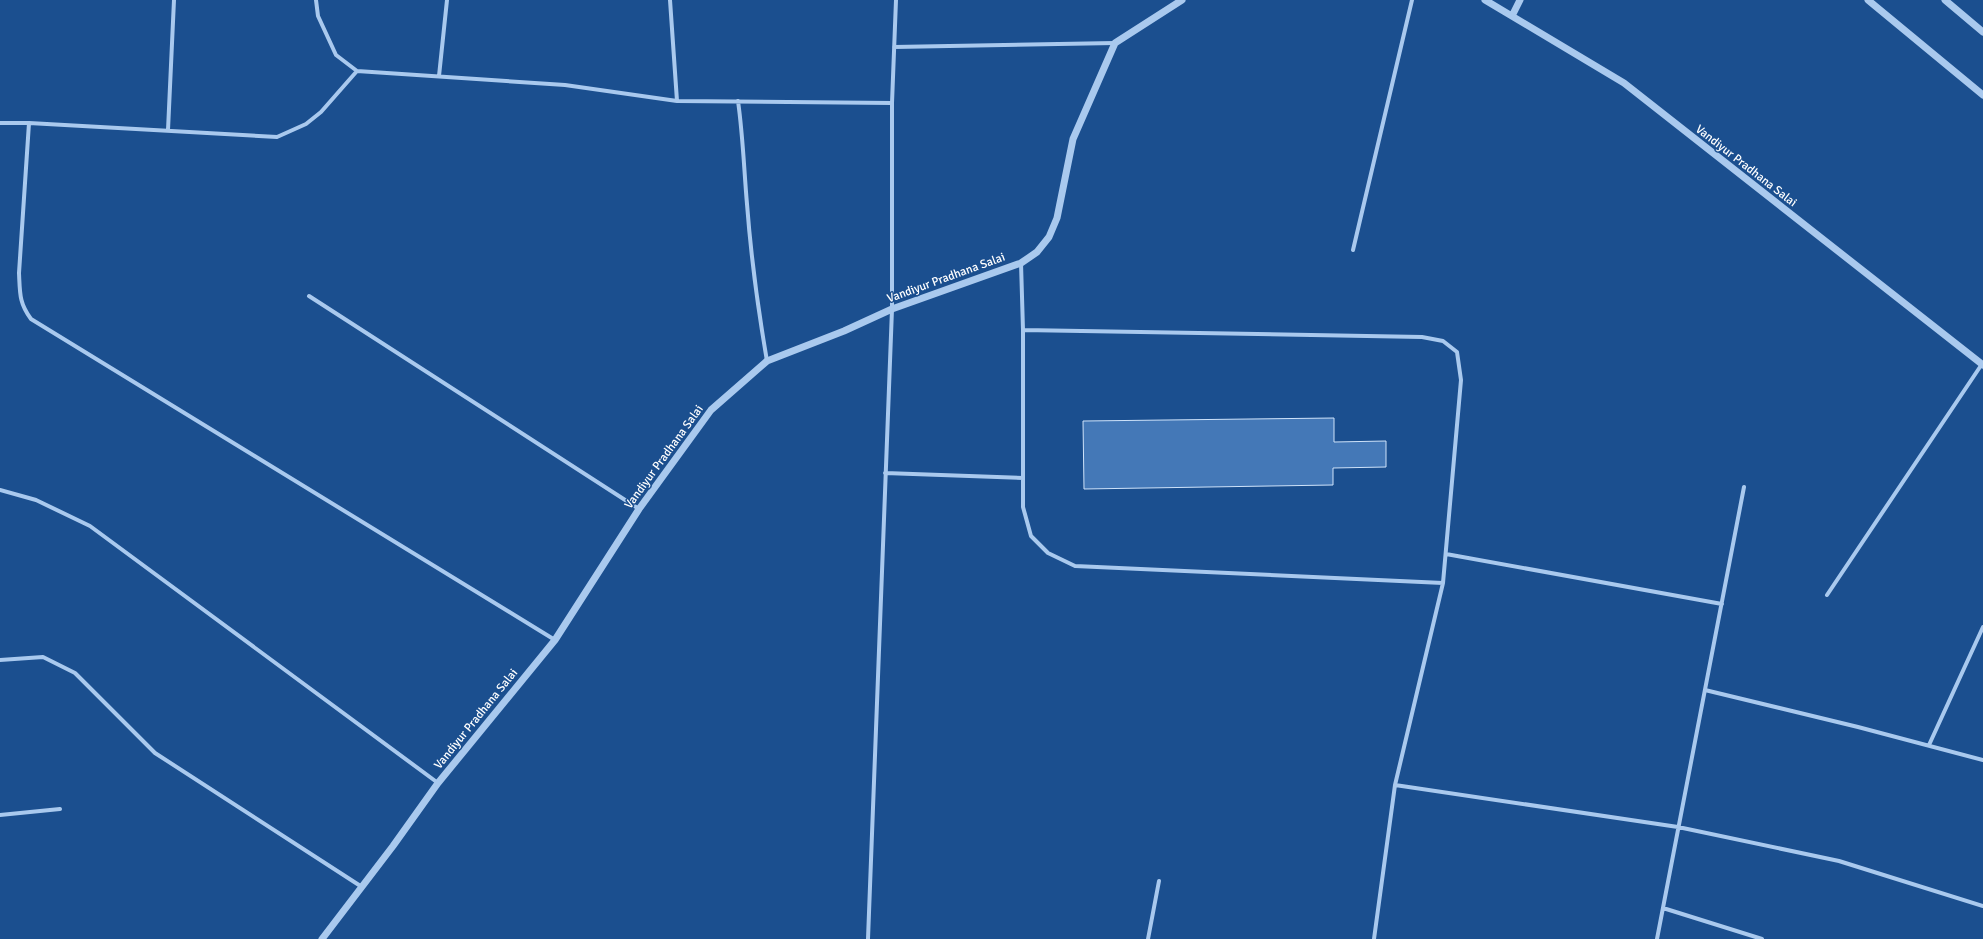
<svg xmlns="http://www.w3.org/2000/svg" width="1983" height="939" font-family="Signika,sans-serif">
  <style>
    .building { fill: #4478b7; stroke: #cfe3fa }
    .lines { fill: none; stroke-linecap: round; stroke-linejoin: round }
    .minor { stroke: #a9c9ee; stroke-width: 4 }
    .tertiary { stroke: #a9c9ee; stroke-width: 7 }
    .labels { text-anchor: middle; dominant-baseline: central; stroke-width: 3; stroke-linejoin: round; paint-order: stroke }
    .street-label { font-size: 12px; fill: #fff; stroke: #1b4f8f }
  </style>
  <rect width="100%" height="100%" fill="#1b4f8f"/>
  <path class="building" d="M 1334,418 L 1334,442 L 1386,441 L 1386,467 L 1333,468 L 1333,485 L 1084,489 L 1083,421 Z"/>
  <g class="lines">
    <path class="minor" d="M 316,0 L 318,16 L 336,55 L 357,71 L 565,85 L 677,101 L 892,103
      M 670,0 L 677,101
      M 894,47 L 1115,43
      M 439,76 L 447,0
      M 738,101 C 743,136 744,170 747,204 C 751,257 758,309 767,361
      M 0,123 L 29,123 L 19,273 C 20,293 19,303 31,319 L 555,640
      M 29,123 L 277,137 L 306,124 L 321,112 L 357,71
      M 168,130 L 174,0
      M 1353,250 L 1412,0
      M 1021,263 L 1023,330 L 1023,507 L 1031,536 L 1048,553 L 1075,566 L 1443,583 L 1461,380 L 1457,352 L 1443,341 L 1422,337 L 1023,330
      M 309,296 L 639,509
      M 885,473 L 1023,478
      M 0,490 L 36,500 L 90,526 L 438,783
      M 1446,554 L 1722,604
      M 1827,595 L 1982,364
      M 0,660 L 43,657 L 75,673 L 155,753 L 362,887
      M 1705,690 L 1858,727 L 1983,760
      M 1929,745 L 1983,627
      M 1395,785 L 1678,827 L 1839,861 L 1983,906
      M 0,815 L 60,809
      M 1663,908 L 1762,939
      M 868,939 L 892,309 L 892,103 L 896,0
      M 1148,939 L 1159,881
      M 1374,939 L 1395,785 L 1443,583
      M 1657,939 L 1744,487"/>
    <path class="tertiary" d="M 1485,0 L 1624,83 L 1983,365
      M 1868,0 L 1983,95
      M 1945,0 L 1983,32
      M 1512,16 L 1520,0
      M 322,939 L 393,846 L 438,783 L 555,640 L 639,509 L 711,410 L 767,361 L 844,331 L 892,309 L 1021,263 L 1037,252 L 1049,237 L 1057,218 L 1073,139 L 1115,43 L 1182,0"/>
  </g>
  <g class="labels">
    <g class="street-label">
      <text transform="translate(1746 166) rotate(38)">Vandiyur Pradhana Salai</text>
      <text transform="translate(946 278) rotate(-20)">Vandiyur Pradhana Salai</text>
      <text transform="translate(664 457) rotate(-54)">Vandiyur Pradhana Salai</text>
      <text transform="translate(476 719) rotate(-51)">Vandiyur Pradhana Salai</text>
    </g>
  </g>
</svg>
